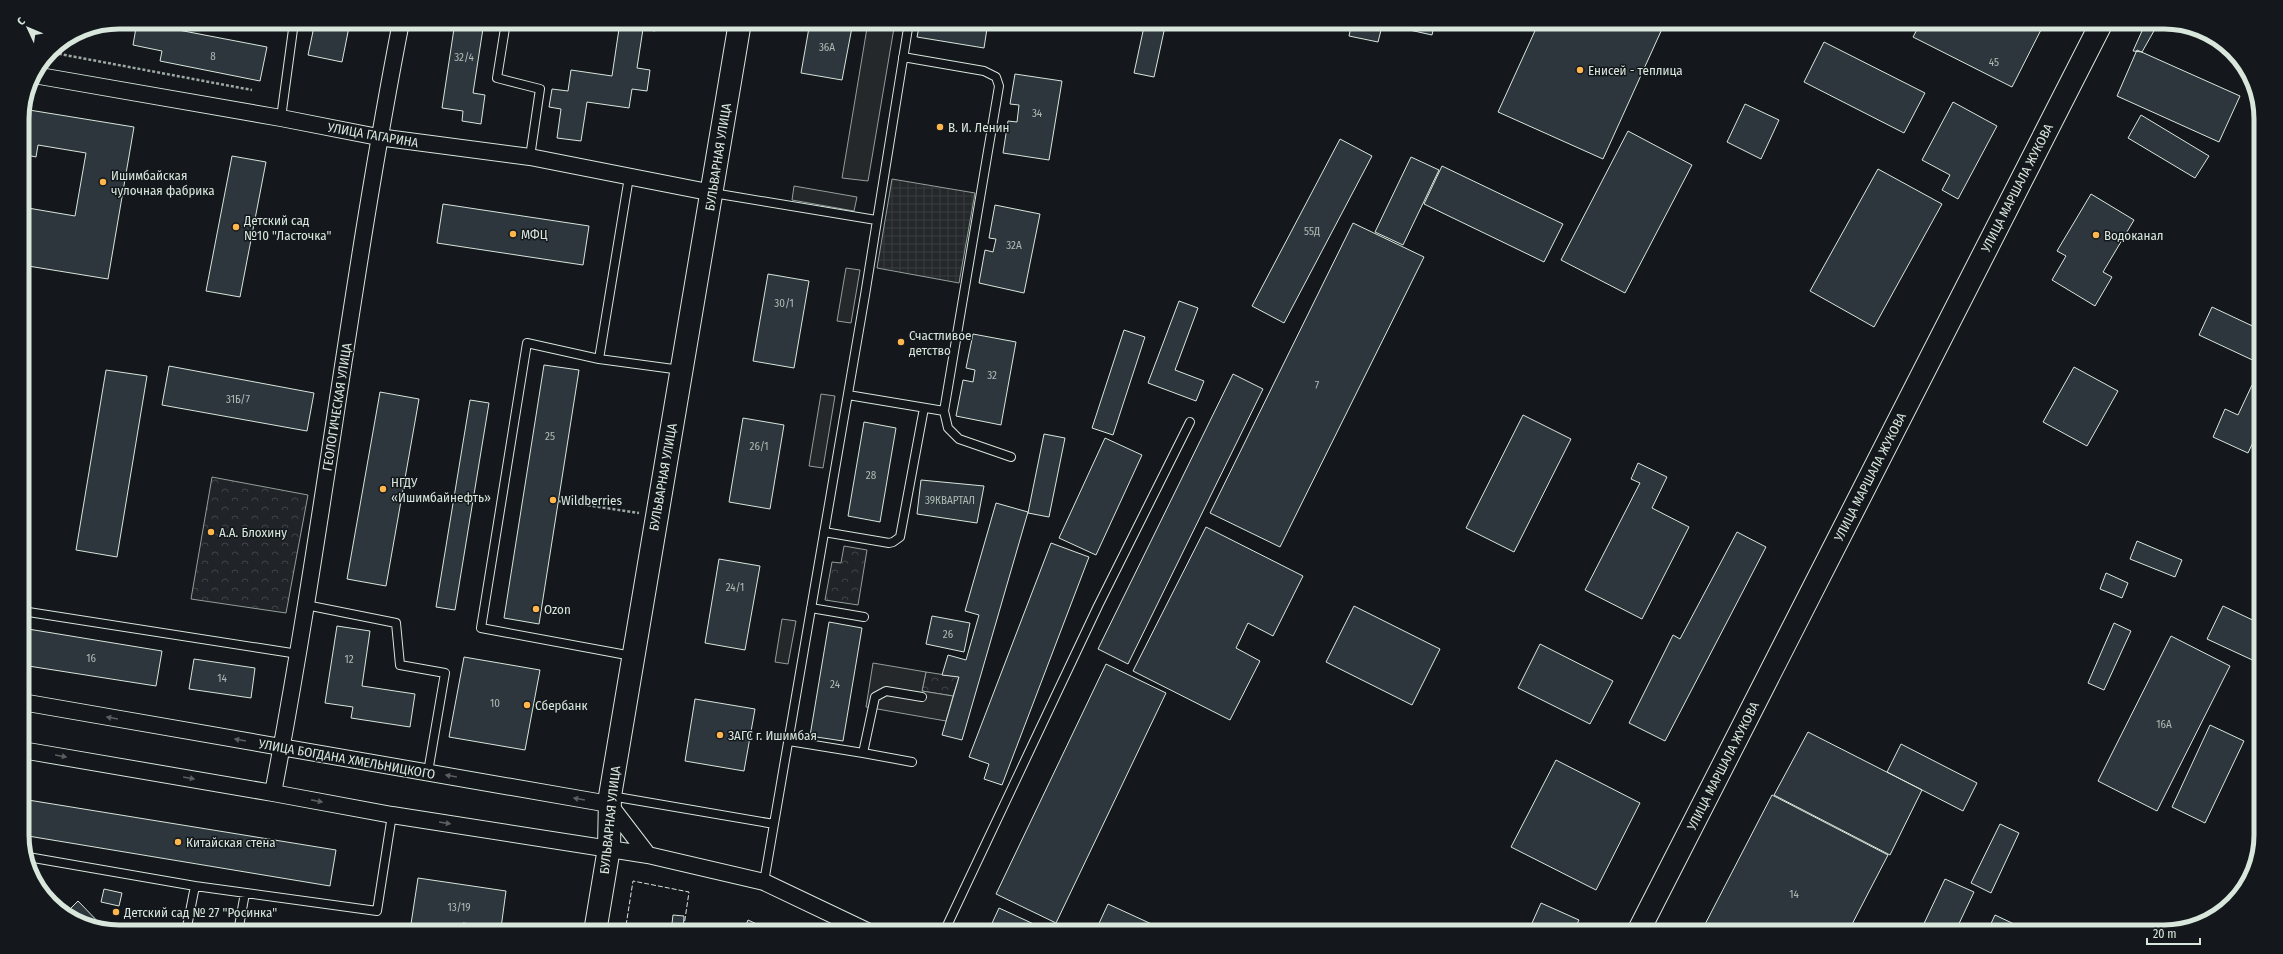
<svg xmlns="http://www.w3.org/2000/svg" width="2283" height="954" font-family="'Fira Sans Condensed',sans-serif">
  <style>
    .forest { fill: url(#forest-crowns); stroke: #939e99 }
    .parking { fill: #24282b; stroke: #939e99 }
    .plaza { fill: url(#plaza-grid); stroke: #939e99 }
    .building { fill: #2c363c; stroke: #d8e6dc }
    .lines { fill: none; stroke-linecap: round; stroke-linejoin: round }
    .lane-casing { stroke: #d8e6dc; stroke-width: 10 }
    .street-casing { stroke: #d8e6dc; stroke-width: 18 }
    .secondary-casing { stroke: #d8e6dc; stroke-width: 24 }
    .path { stroke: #9da8a2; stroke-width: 2.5; stroke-dasharray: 3 2; stroke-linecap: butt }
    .lane { stroke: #14181c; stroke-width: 8 }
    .street { stroke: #14181c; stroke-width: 16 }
    .secondary { stroke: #14181c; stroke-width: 22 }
    .fence { stroke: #d8e6dc; stroke-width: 1; stroke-dasharray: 5 2; stroke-linecap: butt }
    .oneway { fill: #59605f }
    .poi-dot { fill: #ffb74d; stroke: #14181c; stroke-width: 1.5 }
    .labels { text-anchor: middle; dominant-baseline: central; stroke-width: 3; stroke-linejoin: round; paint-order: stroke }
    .number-label { font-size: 11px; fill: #adbab4 }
    .poi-label { font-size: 13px; fill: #d8e6dc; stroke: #14181c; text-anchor: start }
    .street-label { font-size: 13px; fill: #d8e6dc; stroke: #14181c }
    .rim { fill: none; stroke: #d8e6dc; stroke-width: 5 }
  </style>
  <defs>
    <pattern id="forest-crowns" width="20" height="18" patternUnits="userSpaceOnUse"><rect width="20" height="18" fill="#202428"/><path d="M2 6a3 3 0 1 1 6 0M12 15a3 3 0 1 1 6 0" fill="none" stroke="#404447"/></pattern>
    <pattern id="plaza-grid" width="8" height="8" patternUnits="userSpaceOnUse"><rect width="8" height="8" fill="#24282b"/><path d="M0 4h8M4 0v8" fill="none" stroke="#393d3f"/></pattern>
  </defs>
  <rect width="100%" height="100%" fill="#14181c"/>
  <path class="forest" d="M 212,477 L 308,495 L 286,613 L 191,599 Z
    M 844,546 L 867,550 L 858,605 L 825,600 L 832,562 L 841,563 Z
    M 926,672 L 959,677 L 953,696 L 922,691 Z"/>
  <path class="parking" d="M 868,22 L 895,22 L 868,181 L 842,178 Z
    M 794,186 L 857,197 L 854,211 L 792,200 Z
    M 846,268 L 860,270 L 851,323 L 837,321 Z
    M 821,394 L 835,396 L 823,468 L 809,466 Z
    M 782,619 L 796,621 L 788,664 L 775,662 Z
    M 873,663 L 926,672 L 922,691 L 953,696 L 946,721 L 866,707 Z"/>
  <path class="plaza" d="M 892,179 L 975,193 L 959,283 L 877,268 Z"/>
  <path class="building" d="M 137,22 L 170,22 L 168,28 L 267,47 L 260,81 L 160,61 L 162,51 L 133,45 Z
    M 315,22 L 350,22 L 342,62 L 308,55 Z
    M 455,22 L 484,22 L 473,93 L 485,95 L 481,124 L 462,121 L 463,111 L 442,108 Z
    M 620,22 L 656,22 L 655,31 L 643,29 L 637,68 L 650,70 L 647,91 L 632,89 L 629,108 L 587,102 L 581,141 L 557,138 L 561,109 L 549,107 L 552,89 L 568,91 L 571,70 L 612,76 Z
    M 810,22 L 853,22 L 842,80 L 801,73 Z
    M 920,22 L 988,22 L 984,48 L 917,37 Z
    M 1145,22 L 1166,22 L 1154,77 L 1134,73 Z
    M 1352,22 L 1383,22 L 1378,42 L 1349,36 Z
    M 1397,22 L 1435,22 L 1432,35 L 1396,27 Z
    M 1539,22 L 1647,22 L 1662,29 L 1603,159 L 1498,112 Z
    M 1824,22 L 1839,22 L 1835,29 Z
    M 1921,22 L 2045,22 L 2012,87 L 1913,37 Z
    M 2146,22 L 2159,22 L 2142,52 L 2133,51 Z
    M 1824,42 L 1925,93 L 1904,133 L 1804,82 Z
    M 2137,50 L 2240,96 L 2219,142 L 2117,96 Z
    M 1015,74 L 1062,81 L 1049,160 L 1003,153 L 1008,121 L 1017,122 L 1019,105 L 1010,104 Z
    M 1953,102 L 1997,126 L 1958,199 L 1942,190 L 1950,175 L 1922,160 Z
    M 1745,104 L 1779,120 L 1761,159 L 1727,142 Z
    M 23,109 L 134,127 L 108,279 L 22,265 L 22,207 L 75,216 L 86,153 L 38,145 L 36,157 L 22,154 Z
    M 2141,115 L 2209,156 L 2195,178 L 2128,138 Z
    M 2261,121 L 2261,143 L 2253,139 Z
    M 1628,131 L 1692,165 L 1625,293 L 1561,260 Z
    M 1340,139 L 1372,156 L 1284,323 L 1252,306 Z
    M 232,156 L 266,162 L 240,297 L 206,291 Z
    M 1411,157 L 1439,170 L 1403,245 L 1375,232 Z
    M 1442,166 L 1563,224 L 1544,262 L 1424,204 Z
    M 1878,169 L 1942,204 L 1874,327 L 1810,291 Z
    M 2091,194 L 2134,220 L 2103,272 L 2112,277 L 2095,306 L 2052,280 L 2066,256 L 2057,251 Z
    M 443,204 L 589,226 L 583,265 L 437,243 Z
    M 995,205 L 1040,214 L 1024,293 L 979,283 L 985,250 L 993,252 L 996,239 L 989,238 Z
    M 1353,223 L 1424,257 L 1280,547 L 1210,513 Z
    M 768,274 L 809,281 L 794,368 L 753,361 Z
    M 1179,301 L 1198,308 L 1175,370 L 1204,381 L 1196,401 L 1148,383 Z
    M 2212,307 L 2261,330 L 2261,364 L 2199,335 Z
    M 1124,330 L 1145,337 L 1113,435 L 1092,428 Z
    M 973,334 L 1016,342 L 1001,425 L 956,416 L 963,380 L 973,382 L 975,370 L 966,368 Z
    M 544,365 L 579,370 L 539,624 L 504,618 Z
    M 169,366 L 314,393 L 307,431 L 162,405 Z
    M 2074,367 L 2118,391 L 2087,446 L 2043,422 Z
    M 106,370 L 147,376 L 117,557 L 76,550 Z
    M 1233,374 L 1263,389 L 1128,664 L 1098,649 Z
    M 2252,385 L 2261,389 L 2261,425 L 2248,453 L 2213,437 L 2225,409 L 2238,415 Z
    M 380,392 L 419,399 L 386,586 L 347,579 Z
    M 470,400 L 489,403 L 455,610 L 436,607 Z
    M 1523,415 L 1571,439 L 1514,552 L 1466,528 Z
    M 743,418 L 784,425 L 770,509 L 729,502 Z
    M 864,422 L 896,428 L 880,522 L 848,516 Z
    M 1044,434 L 1065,438 L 1049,517 L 1028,513 Z
    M 1105,438 L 1142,455 L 1096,555 L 1059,538 Z
    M 1638,463 L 1667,477 L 1652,508 L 1689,527 L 1642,619 L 1585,590 L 1640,483 L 1631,479 Z
    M 921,480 L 984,486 L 977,523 L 917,514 Z
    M 996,503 L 1028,512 L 962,740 L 942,735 L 959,677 L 942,675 L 948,655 L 966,660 L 979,615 L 965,611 Z
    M 1206,527 L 1303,576 L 1273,636 L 1248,623 L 1236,648 L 1260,661 L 1230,720 L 1133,671 Z
    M 1737,532 L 1766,547 L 1665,741 L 1629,723 L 1673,635 L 1680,639 Z
    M 2137,541 L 2182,560 L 2175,577 L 2130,559 Z
    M 1051,543 L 1089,557 L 1002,785 L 984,779 L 989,764 L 969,757 Z
    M 719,559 L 760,566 L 745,650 L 705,643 Z
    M 2106,573 L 2128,583 L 2122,598 L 2100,589 Z
    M 1354,606 L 1440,649 L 1412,705 L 1326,662 Z
    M 2223,606 L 2261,624 L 2261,664 L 2207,639 Z
    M 932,616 L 970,623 L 964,652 L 926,644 Z
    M 829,622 L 862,628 L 843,741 L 810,736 Z
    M 2114,623 L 2131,631 L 2104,690 L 2088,683 Z
    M 337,626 L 370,631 L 362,686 L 415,694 L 410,727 L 351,718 L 353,707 L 325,703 Z
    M 22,628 L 162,651 L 156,686 L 22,665 Z
    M 2171,636 L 2230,666 L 2157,811 L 2098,781 Z
    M 1540,644 L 1613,681 L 1590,724 L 1518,688 Z
    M 464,657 L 540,670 L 525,750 L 449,737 Z
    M 194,659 L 255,668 L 251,698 L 189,689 Z
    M 1106,664 L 1166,693 L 1056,923 L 996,894 Z
    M 695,699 L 755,709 L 744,771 L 685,761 Z
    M 2210,725 L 2244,741 L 2205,823 L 2172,807 Z
    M 1808,732 L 1922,790 L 1890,855 L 1774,795 Z
    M 1901,744 L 1977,783 L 1963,811 L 1887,772 Z
    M 1556,760 L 1640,803 L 1596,890 L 1511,847 Z
    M 1772,795 L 1888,855 L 1848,932 L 1701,932 Z
    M 22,799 L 336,850 L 330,886 L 22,835 Z
    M 2000,824 L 2019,833 L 1991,893 L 1971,883 Z
    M 418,878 L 506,891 L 501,928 L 463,923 L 462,931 L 411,924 Z
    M 1945,879 L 1974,892 L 1955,932 L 1920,932 Z
    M 104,889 L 122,893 L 119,906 L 101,902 Z
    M 78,901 L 106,930 L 82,925 L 66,913 Z
    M 1541,903 L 1579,920 L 1573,932 L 1528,932 Z
    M 1108,904 L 1169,932 L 1095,932 Z
    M 999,908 L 1051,932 L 988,932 Z
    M 673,915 L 684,916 L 683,932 L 671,932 Z
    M 1995,915 L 2031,932 L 1987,932 Z
    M 748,920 L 774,932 L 743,932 Z"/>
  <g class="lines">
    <g class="lane-casing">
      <path id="lane" d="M 506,22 L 497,78 L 540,89 L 530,157
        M 281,118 L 294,22
        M 629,177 L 599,359 L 681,370
        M 713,193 L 876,220
        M 599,359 L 527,343 L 481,628 L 632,656
        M 848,395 L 944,411 L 999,86 L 996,77 L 984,71 L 903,57
        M 944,411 L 948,428 L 959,439 L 1011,457
        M 824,532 L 889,543 L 893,542 L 900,537 L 924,408
        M 306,605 L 396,623 L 400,665 L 445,673 L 428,772
        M 811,608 L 864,617
        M 22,611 L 298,654
        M 789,741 L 863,753 L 875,697 L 886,691 L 922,697
        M 863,753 L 912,762
        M 611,796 L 774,824
        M 28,857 L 195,886 L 186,932
        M 764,882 L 865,295 L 909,22
        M 195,886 L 377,911 L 392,815
        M 238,932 L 245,893
        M 944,932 L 1098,606 L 1190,422"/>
    </g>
    <g class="street-casing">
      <path id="street" d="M 34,75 L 281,118 L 378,137 L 530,157 L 713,193
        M 22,702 L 609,804 L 648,855
        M 22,750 L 273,793 L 392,815 L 648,855 L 764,882 L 869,932
        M 273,793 C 322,537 351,278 401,22"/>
    </g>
    <g class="secondary-casing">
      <path id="secondary" d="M 595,932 L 609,848 L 610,796 L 740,22
        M 1638,932 L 2102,22"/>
    </g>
    <path class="path" d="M 49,52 L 252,90
      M 558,501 L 639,513"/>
    <use href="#lane" class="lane"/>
    <use href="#street" class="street"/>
    <use href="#secondary" class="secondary"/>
    <path class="fence" d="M 625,932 L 633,881 L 689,892 L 684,926"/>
  </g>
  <defs><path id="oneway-solid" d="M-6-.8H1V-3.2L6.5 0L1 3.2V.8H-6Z"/></defs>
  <g class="oneway">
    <use href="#oneway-solid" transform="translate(112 718) rotate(-170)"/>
    <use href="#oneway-solid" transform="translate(240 740) rotate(-170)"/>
    <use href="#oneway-solid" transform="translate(61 756) rotate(10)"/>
    <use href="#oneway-solid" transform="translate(451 776) rotate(-170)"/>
    <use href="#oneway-solid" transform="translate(189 778) rotate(10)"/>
    <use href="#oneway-solid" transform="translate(579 799) rotate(-170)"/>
    <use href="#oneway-solid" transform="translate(317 801) rotate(11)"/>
    <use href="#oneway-solid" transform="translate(445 823) rotate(9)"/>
  </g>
  <g class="poi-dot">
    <circle cx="1580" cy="70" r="4"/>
    <circle cx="940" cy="127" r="4"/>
    <circle cx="103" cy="182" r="4"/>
    <circle cx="236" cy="227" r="4"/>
    <circle cx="513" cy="234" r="4"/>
    <circle cx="2096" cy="235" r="4"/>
    <circle cx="901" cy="342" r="4"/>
    <circle cx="383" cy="489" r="4"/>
    <circle cx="553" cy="500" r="4"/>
    <circle cx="211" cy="532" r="4"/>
    <circle cx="536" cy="609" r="4"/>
    <circle cx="527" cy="705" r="4"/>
    <circle cx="720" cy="735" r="4"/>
    <circle cx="178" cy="842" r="4"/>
    <circle cx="116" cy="912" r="4"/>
  </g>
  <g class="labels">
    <g class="number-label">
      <text x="827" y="47">36А</text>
      <text x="213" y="56">8</text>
      <text x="464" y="57">32/4</text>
      <text x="1994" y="62">45</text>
      <text x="1037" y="113">34</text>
      <text x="1312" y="231">55Д</text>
      <text x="1014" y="245">32А</text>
      <text x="784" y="303">30/1</text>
      <text x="992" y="375">32</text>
      <text x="1317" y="385">7</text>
      <text x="238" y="399">31Б/7</text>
      <text x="550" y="436">25</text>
      <text x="759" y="446">26/1</text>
      <text x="871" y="475">28</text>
      <text x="950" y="500">39КВАРТАЛ</text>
      <text x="735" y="587">24/1</text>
      <text x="948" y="634">26</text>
      <text x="91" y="658">16</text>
      <text x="349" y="659">12</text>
      <text x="222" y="678">14</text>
      <text x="835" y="684">24</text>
      <text x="495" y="703">10</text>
      <text x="2164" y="724">16А</text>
      <text x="1794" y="894">14</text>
      <text x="459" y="907">13/19</text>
    </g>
    <g class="poi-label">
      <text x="1588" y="70">Енисей - теплица</text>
      <text x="948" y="127">В. И. Ленин</text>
      <text x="111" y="175">Ишимбайская<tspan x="111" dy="15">чулочная фабрика</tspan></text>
      <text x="244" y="220">Детский сад<tspan x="244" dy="15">№10 "Ласточка"</tspan></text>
      <text x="521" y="234">МФЦ</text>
      <text x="2104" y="235">Водоканал</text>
      <text x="909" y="335">Счастливое<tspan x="909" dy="15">детство</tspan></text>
      <text x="391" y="482">НГДУ<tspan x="391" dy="15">«Ишимбайнефть»</tspan></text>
      <text x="561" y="500">Wildberries</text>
      <text x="219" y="532">А.А. Блохину</text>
      <text x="544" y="609">Ozon</text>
      <text x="535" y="705">Сбербанк</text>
      <text x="728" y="735">ЗАГС г. Ишимбая</text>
      <text x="186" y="842">Китайская стена</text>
      <text x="124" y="912">Детский сад № 27 "Росинка"</text>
    </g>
    <g class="street-label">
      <text transform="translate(373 135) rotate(10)">УЛИЦА ГАГАРИНА</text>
      <text transform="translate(718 157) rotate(-81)">БУЛЬВАРНАЯ УЛИЦА</text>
      <text transform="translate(2017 188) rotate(-63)">УЛИЦА МАРШАЛА ЖУКОВА</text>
      <text transform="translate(337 407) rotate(-81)">ГЕОЛОГИЧЕСКАЯ УЛИЦА</text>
      <text transform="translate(663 477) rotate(-80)">БУЛЬВАРНАЯ УЛИЦА</text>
      <text transform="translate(1870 477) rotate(-63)">УЛИЦА МАРШАЛА ЖУКОВА</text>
      <text transform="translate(347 759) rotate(10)">УЛИЦА БОГДАНА ХМЕЛЬНИЦКОГО</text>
      <text transform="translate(1723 766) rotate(-63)">УЛИЦА МАРШАЛА ЖУКОВА</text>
      <text transform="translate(610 820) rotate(-84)">БУЛЬВАРНАЯ УЛИЦА</text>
    </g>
  </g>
  <path d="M0 0H2283V954H0ZM119 29H2164A90 90 0 0 1 2254 119V835A90 90 0 0 1 2164 925H119A90 90 0 0 1 29 835V119A90 90 0 0 1 119 29Z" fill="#14181c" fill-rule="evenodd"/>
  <path class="rim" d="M119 29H2164A90 90 0 0 1 2254 119V835A90 90 0 0 1 2164 925H119A90 90 0 0 1 29 835V119A90 90 0 0 1 119 29Z"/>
  <g transform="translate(28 28) rotate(314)" stroke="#14181c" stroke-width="3" paint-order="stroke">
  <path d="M0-3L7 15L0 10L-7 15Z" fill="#d8e6dc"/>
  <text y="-6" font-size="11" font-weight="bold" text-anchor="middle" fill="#d8e6dc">С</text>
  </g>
  <path d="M2147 938v6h53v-6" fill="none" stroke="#d8e6dc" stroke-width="2"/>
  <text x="2153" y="938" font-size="12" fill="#d8e6dc" stroke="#14181c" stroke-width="3" paint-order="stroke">20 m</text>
</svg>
